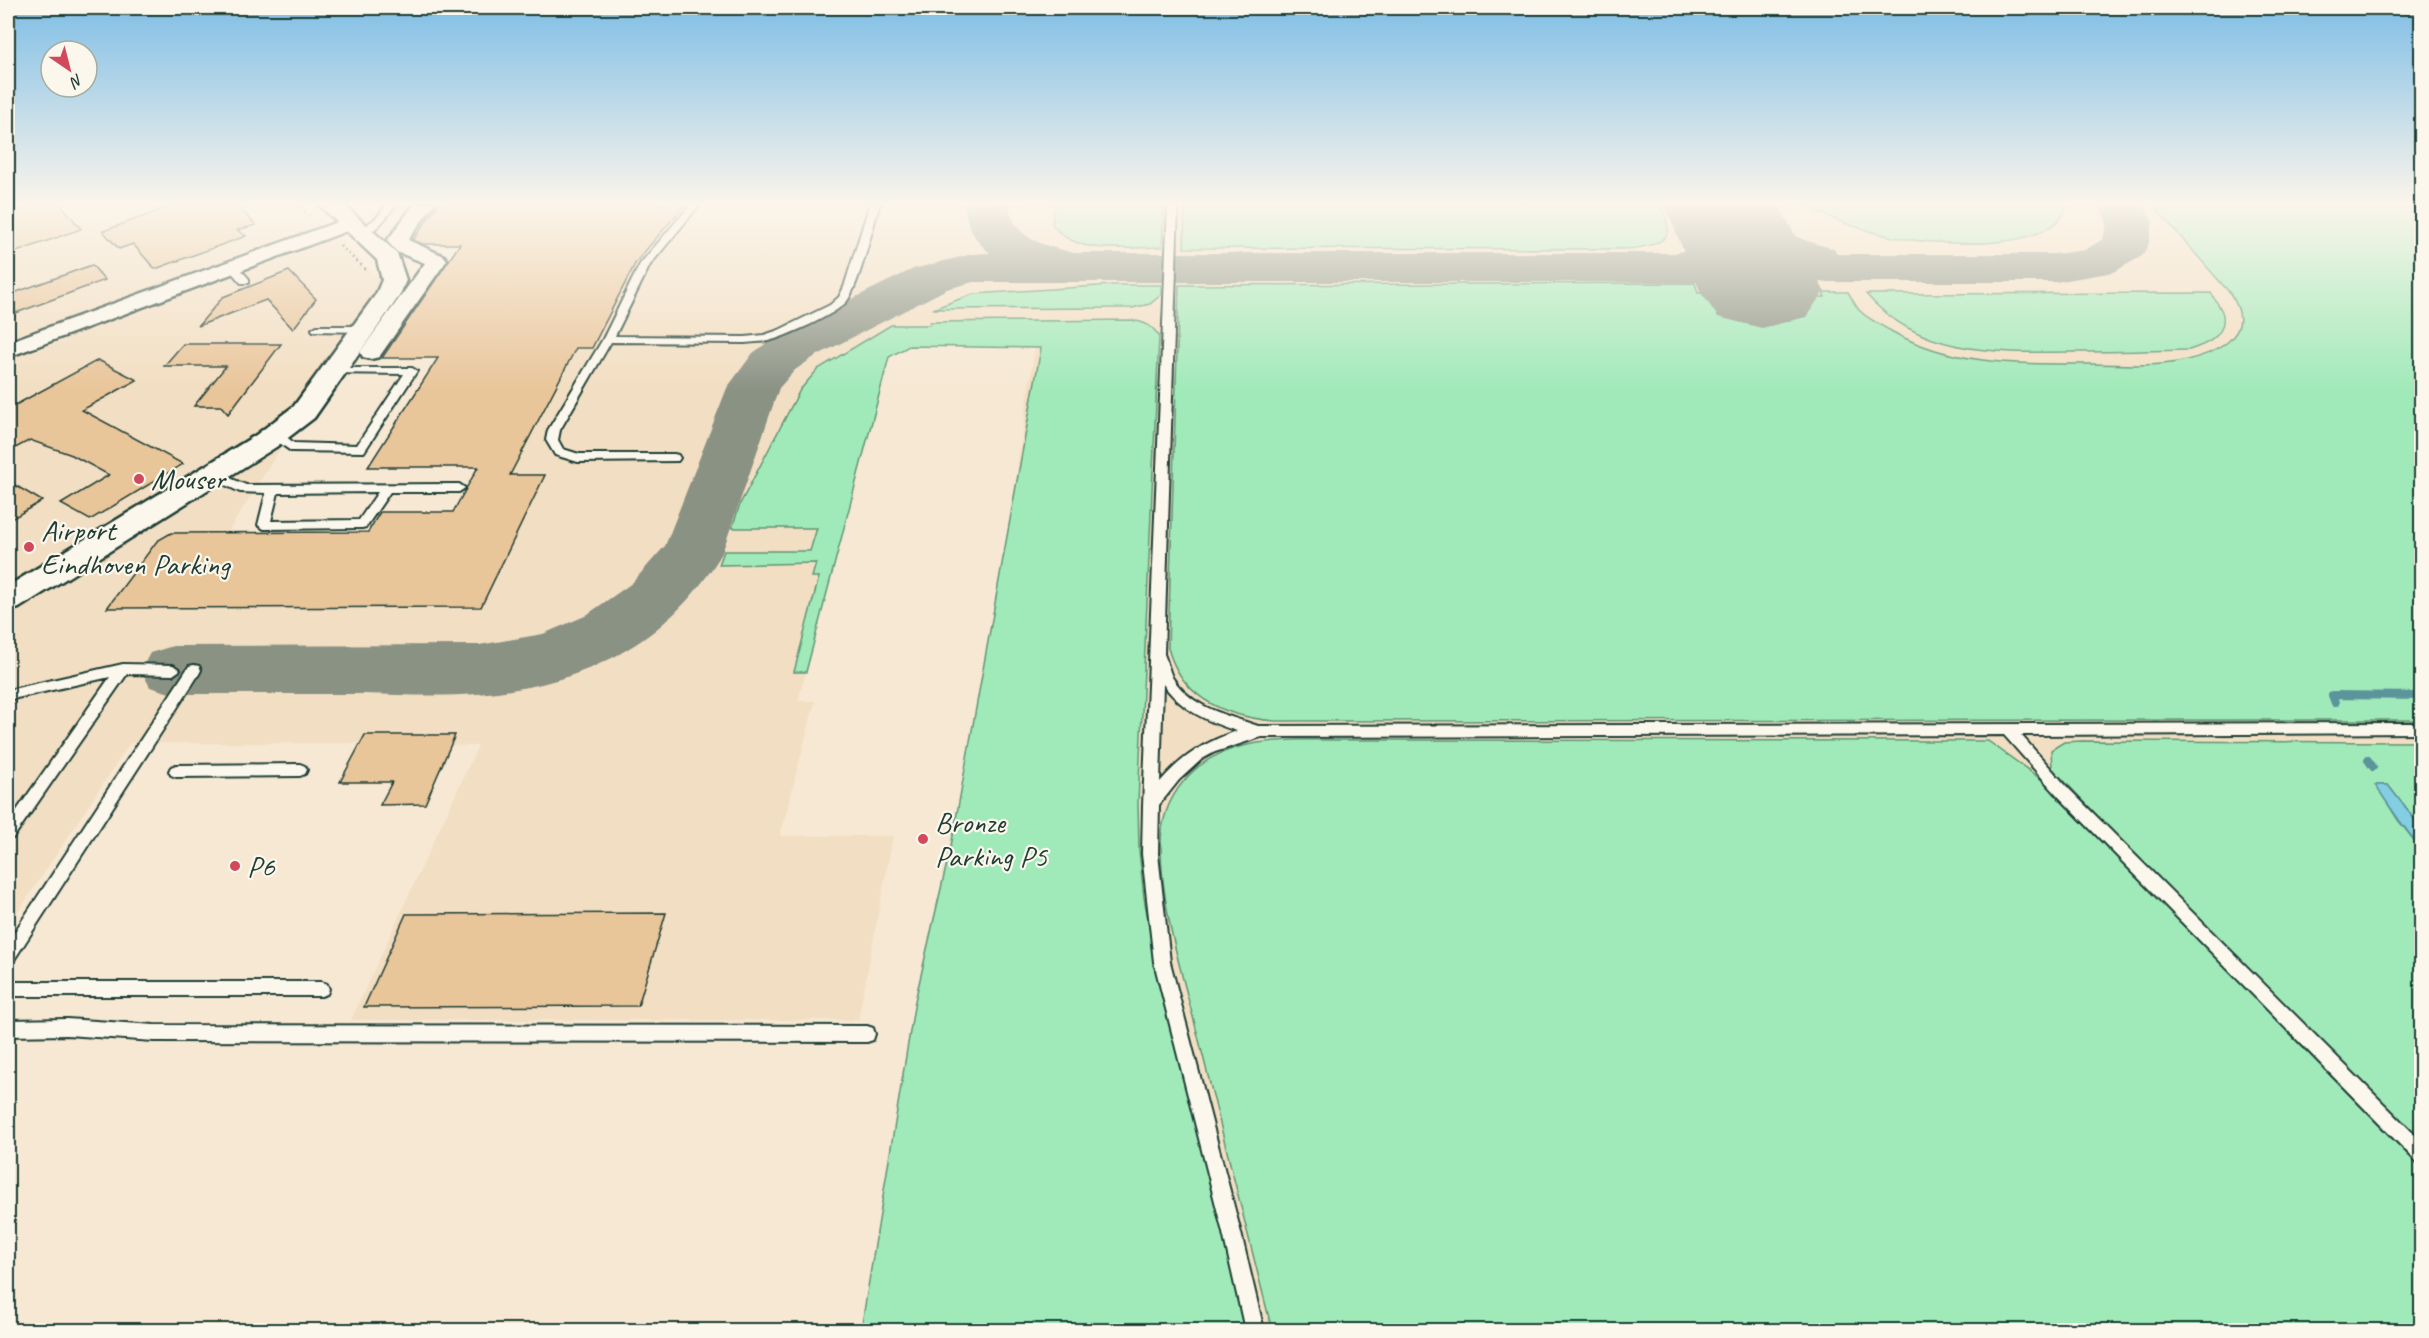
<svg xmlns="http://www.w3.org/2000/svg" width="2429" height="1338" font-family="Caveat,sans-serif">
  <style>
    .built { fill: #f2dec2 }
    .green { fill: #a0eab9; stroke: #609476; stroke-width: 1.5 }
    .water { fill: #83cee2; stroke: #5b949c; stroke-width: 1.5 }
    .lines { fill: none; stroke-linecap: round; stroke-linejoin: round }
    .stream { stroke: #5b949c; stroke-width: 8 }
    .taxiway { fill: #8a9284; fill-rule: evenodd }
    .runway { fill: #8a9284; fill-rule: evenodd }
    .building { fill: #e9c59a; stroke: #1f3d34; stroke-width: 1.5 }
    .lane-casing { stroke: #1f3d34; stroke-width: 4 }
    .street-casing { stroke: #1f3d34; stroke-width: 5 }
    .secondary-casing { stroke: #1f3d34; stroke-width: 5 }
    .path { stroke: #1f3d34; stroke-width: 3; stroke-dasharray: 1.5 4; stroke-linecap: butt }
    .lane { fill: #fbf7ec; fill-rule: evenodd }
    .street { fill: #fbf7ec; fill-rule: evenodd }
    .secondary { fill: #fbf7ec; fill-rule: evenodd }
    .poi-dot { fill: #d1495b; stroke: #fbf7ec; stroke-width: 2 }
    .labels { text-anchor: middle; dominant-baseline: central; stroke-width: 4.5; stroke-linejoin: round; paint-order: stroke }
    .poi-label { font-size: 30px; fill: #1f3d34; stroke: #fbf7ec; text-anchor: start }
  </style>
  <rect width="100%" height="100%" fill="#f6e8d3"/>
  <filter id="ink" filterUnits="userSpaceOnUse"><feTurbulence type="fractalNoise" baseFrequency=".0167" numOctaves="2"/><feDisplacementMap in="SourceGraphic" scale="12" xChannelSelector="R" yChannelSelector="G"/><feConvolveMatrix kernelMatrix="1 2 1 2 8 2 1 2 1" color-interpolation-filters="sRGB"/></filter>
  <g filter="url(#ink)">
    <path class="built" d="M 8,203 L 305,203 L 384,284 L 180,608 L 481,606 L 545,475 L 473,475 L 478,467 L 368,467 L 437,358 L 459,245 L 439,247 L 435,244 L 409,244 L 439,203 L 2421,203 L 2421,1330 L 891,1330 L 1035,347 L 909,346 L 889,357 L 798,701 L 815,701 L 780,836 L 893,836 L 858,1020 L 351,1020 L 478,746 L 451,745 L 454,735 L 367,737 L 364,743 L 130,743 L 8,927 Z"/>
    <path class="green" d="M 1055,203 L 1164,203 L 1162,247 C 1126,247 1075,257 1052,224 Z
      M 1185,203 L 1660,203 C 1663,212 1669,222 1668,231 C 1666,246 1633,249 1621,249 L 1184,248 Z
      M 1803,203 L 2067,203 C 2057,256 1931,244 1893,237 C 1862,230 1830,220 1803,203 Z
      M 2151,203 L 2421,203 L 2421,720 L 1275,721 C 1226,717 1182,699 1168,648 L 1179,285 L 1695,283 L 1698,293 L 1702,293 L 1705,297 L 1825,297 L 1823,292 L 1848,292 C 1852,298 1855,306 1860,311 C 1868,319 1881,325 1891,331 C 1952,366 2021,364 2090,364 C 2116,364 2145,367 2171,363 C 2209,357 2263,338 2229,292 Z
      M 1113,285 L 1161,285 L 1161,295 L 1150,304 L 1132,308 L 933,309 L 973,294 Z
      M 2211,293 C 2214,299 2222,308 2223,315 C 2226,337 2205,345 2189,350 C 2150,351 2112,352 2074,352 C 1998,353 1919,356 1866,294 Z
      M 1131,320 C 1144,322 1152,325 1159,336 L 1138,802 L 1139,850 L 1144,898 L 1154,952 L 1246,1330 L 861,1330 L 915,1001 L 952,841 L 1041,348 L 909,346 L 889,357 L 806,672 L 794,672 L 819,577 L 812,577 L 816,563 L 719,565 L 724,551 L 810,551 L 817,528 L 732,528 L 740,504 L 800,390 L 818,369 L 891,325 L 929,325 L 930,322 Z
      M 1357,740 L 1988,741 L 2042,780 L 2421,1168 L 2421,1330 L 1272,1330 C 1248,1234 1224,1137 1199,1040 C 1183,976 1161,911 1161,845 C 1161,822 1168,800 1183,782 C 1223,731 1300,741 1357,740 Z
      M 2081,741 L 2421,742 L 2421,828 L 2388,785 L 2376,785 L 2398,820 L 2421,849 L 2421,1149 L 2203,927 L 2052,768 L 2051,750 L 2064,742 Z"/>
    <path class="water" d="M 2375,785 L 2388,785 L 2421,828 L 2421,849 L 2399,820 Z"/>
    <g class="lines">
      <path class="stream" d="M 2335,703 L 2332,695 L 2422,696
        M 2368,760 L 2373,767"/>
      <path class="taxiway" d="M 965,203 L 1009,203 C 1012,240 1044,245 1074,253 L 1674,253 L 1692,249 L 1707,236 L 1700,209 L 1704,203 L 1744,203 L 1783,231 L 1807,241 L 1834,249 L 1837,254 L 2055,254 L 2085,250 L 2103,239 L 2107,222 L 2098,203 L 2143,203 L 2153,222 L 2148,246 L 2142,256 L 2114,272 L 2055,282 L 973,282 L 947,289 L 814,357 L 795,370 L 779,388 L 722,553 C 668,644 581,686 477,694 C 439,697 401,695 364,694 C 300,694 237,694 173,694 L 150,687 L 141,670 L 150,653 L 173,646 L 479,645 L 543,634 L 585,616 L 632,583 L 665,546 L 727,388 L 753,353 L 778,335 L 913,269 L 972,254 L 990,253 C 974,240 965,224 965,203 ZM 1746,248 L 1756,253 L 1742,253 Z"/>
      <path class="runway" d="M 1664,203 L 1778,203 L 1824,291 L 1806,317 L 1762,328 L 1718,317 L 1700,291 Z"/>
    </g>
    <path class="building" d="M 34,203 L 60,203 L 81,229 L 8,255 L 8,216 L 16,209 Z
      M 181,203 L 234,203 L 256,225 L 237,230 L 246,236 L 155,269 L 133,244 L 119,249 L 103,231 Z
      M 439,203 L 686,203 L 636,262 L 592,348 L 576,348 L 510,475 L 545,475 L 481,607 L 107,608 L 157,541 L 171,533 L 368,532 L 380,512 L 453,512 L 478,467 L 368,467 L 438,358 L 382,358 L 460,244 L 423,244 L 413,240 Z
      M 92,265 L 105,280 L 16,313 L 8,301 L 8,295 Z
      M 289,271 L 316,299 L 293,329 L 266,300 L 198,326 L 223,297 Z
      M 183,344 L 281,344 L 228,414 L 221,406 L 194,406 L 226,366 L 164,366 Z
      M 98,360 L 137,380 L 82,410 L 183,464 L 90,520 L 61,504 L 109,475 L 72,455 L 30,440 L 8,452 L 8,409 Z
      M 8,481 L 42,501 L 8,521 Z
      M 365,735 L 455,735 L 425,804 L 380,805 L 392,782 L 340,782 Z
      M 666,913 L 638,1006 L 364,1007 L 406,914 Z"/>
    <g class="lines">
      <g class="lane-casing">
        <path id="lane" d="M 388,203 L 397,203 C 389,215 374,236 359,235 L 359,231 L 377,217 Z
          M 692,203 L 701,203 L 650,265 L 615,336 L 745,337 L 764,335 L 779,330 L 830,305 L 839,297 L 844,287 L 870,203 L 880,203 C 873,226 859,285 847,301 C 837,314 785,337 768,341 C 761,342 753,342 745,343 L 611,342 L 560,430 L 558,440 L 563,449 L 579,454 L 674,454 L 678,455 L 680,458 L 678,461 L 578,462 L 555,455 L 546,440 L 548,430 L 603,339 L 640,264 Z
          M 1168,203 L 1178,203 L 1164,654 C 1167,661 1169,670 1172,677 C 1191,708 1227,715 1258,726 L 2422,723 L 2422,733 L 2021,735 L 2069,789 L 2422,1142 L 2422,1164 L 2416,1161 L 2059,797 L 2004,735 L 1261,737 L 1215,752 L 1202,759 L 1179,780 L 1159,805 L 1158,854 L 1170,962 L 1241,1233 L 1264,1330 L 1245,1330 L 1223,1233 L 1154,962 L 1142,854 L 1143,806 ZM 1163,684 C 1181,710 1208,722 1237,731 C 1205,742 1182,756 1160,782 Z
          M 232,263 L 236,264 L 249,279 L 249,283 L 241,283 L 228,268 L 228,264 Z
          M 317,326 L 363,326 L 368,329 L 363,332 L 313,331 L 312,329 Z
          M 333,368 L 412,368 L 417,371 L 364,452 L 291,451 L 271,437 L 271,431 L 279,431 L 294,443 L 357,445 L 404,374 L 329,373 L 329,369 Z
          M 212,470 L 246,485 L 459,484 L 465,488 L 459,492 L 390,492 L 366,527 L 362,528 L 264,529 L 258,525 L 266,493 L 240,492 L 208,477 L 206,474 ZM 378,492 L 359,520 L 271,521 L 278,493 Z
          M 123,664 L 173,665 L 180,670 L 173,675 L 127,674 L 13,838 L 8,840 L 8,823 L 110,677 L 8,700 L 8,690 Z
          M 194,665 L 199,666 L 201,670 L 199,674 L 14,960 L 8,962 L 8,942 L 189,666 Z
          M 300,764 L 305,766 L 307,770 L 305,774 L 300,776 L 176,777 L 171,775 L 169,771 L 171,767 L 176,765 Z
          M 8,982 L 321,982 L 327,984 L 329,989 L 327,994 L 321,996 L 8,996 Z
          M 67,1019 L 154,1025 L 867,1026 L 873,1028 L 875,1034 L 873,1040 L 867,1042 L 154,1041 L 67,1035 L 8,1036 L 8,1020 Z"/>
      </g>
      <g class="street-casing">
        <path id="street" d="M 415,203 L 435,203 L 408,240 L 444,256 L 447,260 L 379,357 L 371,359 L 363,357 L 360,352 L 425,263 L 397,252 L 387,241 Z
          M 340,221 L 347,223 L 350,227 L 347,231 L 8,357 L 8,342 Z"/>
      </g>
      <g class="secondary-casing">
        <path id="secondary" d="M 317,203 L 342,203 L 397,253 L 406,280 L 400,295 L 314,418 L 276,447 L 19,608 L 8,611 L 8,586 L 256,435 L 294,406 L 376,294 L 382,280 L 377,260 Z"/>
      </g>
      <path class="path" d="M 297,203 L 309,215
        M 340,246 L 368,272"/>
      <use href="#lane" class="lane"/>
      <use href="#street" class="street"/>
      <use href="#secondary" class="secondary"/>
    </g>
  </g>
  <linearGradient id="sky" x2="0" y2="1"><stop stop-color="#7fbee6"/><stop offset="0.52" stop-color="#fbf5eb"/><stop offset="1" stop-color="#fbf5eb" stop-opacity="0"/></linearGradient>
  <rect width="2429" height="391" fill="url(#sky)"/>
  <g class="poi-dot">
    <circle cx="139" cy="479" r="6"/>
    <circle cx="29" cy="547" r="6"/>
    <circle cx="923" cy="839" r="6"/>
    <circle cx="235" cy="866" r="6"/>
  </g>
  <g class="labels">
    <g class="poi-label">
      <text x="151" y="479">Mouser</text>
      <text x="41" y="530">Airport<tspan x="41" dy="34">Eindhoven Parking</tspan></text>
      <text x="935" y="822">Bronze<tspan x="935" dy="34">Parking P5</tspan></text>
      <text x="247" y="866">P6</text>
    </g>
  </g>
  <rect width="2429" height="1338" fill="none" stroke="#fbf7ec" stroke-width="30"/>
  <rect x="15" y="15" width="2399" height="1308" fill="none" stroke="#1f3d34" stroke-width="2" filter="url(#ink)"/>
  <g transform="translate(69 69) rotate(145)"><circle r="28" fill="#fbf7ec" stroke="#a3ada2" stroke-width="1.5"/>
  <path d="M0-4.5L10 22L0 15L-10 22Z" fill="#d1495b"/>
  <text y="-9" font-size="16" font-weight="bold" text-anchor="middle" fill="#1f3d34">N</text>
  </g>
</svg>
